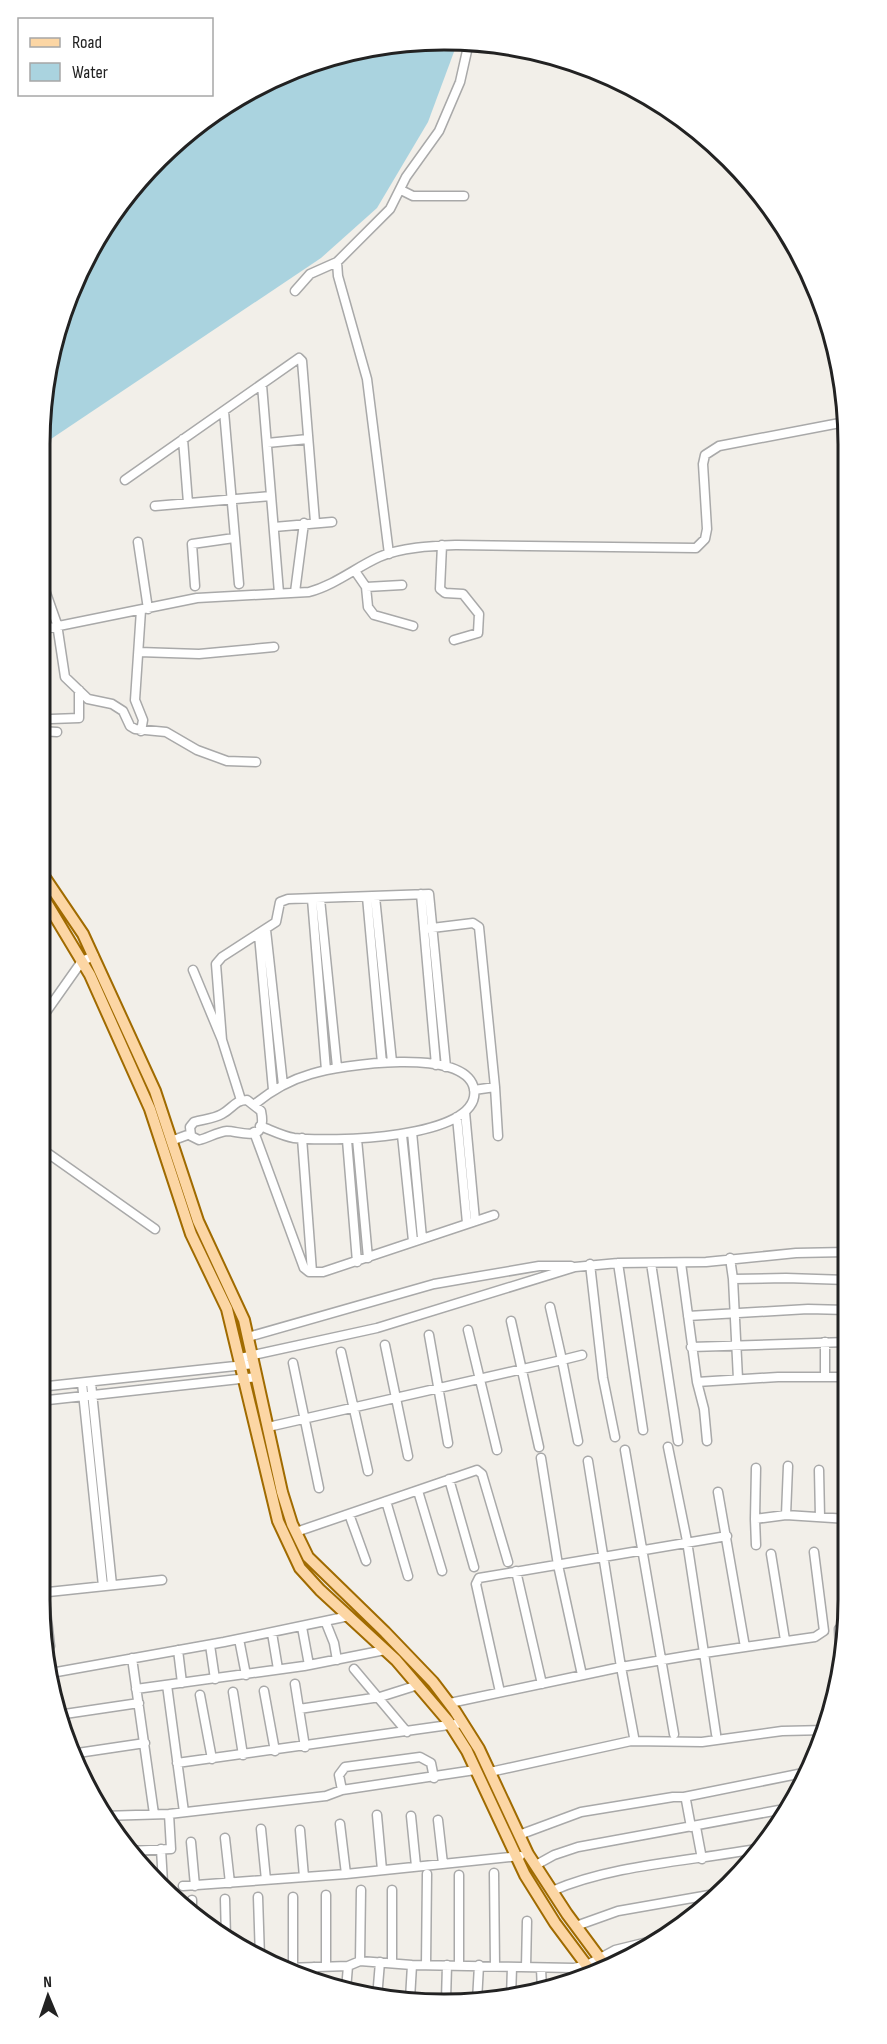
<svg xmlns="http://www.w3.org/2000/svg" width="887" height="2044" font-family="'Sofia Sans Condensed',sans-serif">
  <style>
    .water { fill: #aad3df }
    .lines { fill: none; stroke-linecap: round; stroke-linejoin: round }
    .minor-casing { stroke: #a9a9a9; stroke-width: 11 }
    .major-casing { stroke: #a06b00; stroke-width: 14 }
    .minor { stroke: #fff; stroke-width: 8 }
    .major { stroke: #fcd6a4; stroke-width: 10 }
    .rim { fill: none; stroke: #222; stroke-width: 3 }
  </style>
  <rect width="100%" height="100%" fill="#f2efe9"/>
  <path class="water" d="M 417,40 L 458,41 L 428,122 L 377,208 L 321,258 L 39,447 L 61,313 L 93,241 L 140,177 L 198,122 L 265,81 L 339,53 Z"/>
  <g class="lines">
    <g class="minor-casing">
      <path id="minor" d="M 401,190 L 413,196 L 464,196
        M 295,291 L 310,274 L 337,262
        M 262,385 L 279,593
        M 224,411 L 239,584
        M 183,439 L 188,503
        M 267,443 L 308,439
        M 125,480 L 299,358 L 302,361 L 315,522
        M 155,506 L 271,496
        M 274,527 L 332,522
        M 138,542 L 148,609
        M 442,545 L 440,589 L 445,593 L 463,594 L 479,614 L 478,633 L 454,640
        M 389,554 L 367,379 L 338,276 L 337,262 L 390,209 L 406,177 L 439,131 L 460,82 L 469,42
        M 355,571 L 366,587 L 368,607 L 374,615 L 413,626
        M 39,573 L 57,624 L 65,677 L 88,699 L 112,704 L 123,711 L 130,726 L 135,729 L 166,732 L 197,750 L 227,761 L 256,762
        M 195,586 L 192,544 L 234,538
        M 366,587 L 402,585
        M 295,592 L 304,523
        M 141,610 L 135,700 L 143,720 L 141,731
        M 39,630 L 197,598 L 309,592 C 335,585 355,568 379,557 C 402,547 432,546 457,545 L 696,548 L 705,539 L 707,529 L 703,464 L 705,455 L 719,446 L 845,422
        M 139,652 L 199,654 L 274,647
        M 51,719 L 79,718 L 79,690
        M 39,731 L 57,732
        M 421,894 L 436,1065
        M 367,897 L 382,1063
        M 375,897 L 392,1062
        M 312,899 L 326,1070
        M 320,899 L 337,1067
        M 424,929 L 473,923 L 479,927 L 495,1087 L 474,1090
        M 266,930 L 283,1085
        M 259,935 L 273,1090
        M 193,970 L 222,1040 L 241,1100
        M 39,1022 L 82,961 L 94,956
        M 222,1040 L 216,964 L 222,957 L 276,922 L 280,902 L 288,899 L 429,894 L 446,1067
        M 495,1087 L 498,1136
        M 247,1100 L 261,1111 C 268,1145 240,1131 227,1131 C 217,1132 208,1138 199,1140 L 191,1136 L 190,1127 L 194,1122 C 204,1119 213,1119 222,1114 C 233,1108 235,1100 247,1100 Z
        M 255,1104 C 272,1090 290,1080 311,1074 C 339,1065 466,1046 474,1089 C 483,1140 326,1142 294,1138 C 282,1136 271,1130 260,1126
        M 465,1112 L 475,1220
        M 457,1117 L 467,1223
        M 254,1132 L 304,1268 L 309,1272 L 323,1272 L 494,1215
        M 412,1132 L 422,1238
        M 402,1135 L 413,1241
        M 302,1138 L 312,1272
        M 357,1139 L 368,1258
        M 347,1140 L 357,1262
        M 171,1141 L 190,1134
        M 39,1147 L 155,1229
        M 730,1258 L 733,1279 L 738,1379
        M 618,1263 L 643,1430
        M 651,1263 L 678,1441
        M 681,1263 L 697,1382 L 778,1377 L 847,1377
        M 590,1264 L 603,1378 L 615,1437
        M 733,1279 L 786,1278 L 847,1280
        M 688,1316 L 808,1309 L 847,1310
        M 511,1321 L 539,1447
        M 468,1330 L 497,1450
        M 429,1335 L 448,1443
        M 248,1337 L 434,1284 L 539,1266 L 571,1266
        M 385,1345 L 408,1456
        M 691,1347 L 847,1342
        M 341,1352 L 368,1471
        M 240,1358 L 377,1328 L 575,1267 L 618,1263 L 706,1262 L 796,1253 L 847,1252
        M 293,1363 L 319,1488
        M 825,1377 L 825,1342
        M 697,1382 L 704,1409 L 707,1441
        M 82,1383 L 103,1586
        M 91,1383 L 112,1585
        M 39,1387 L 254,1364
        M 39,1401 L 257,1377
        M 268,1427 L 562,1360 L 550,1307
        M 578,1441 L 562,1360 L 582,1355
        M 668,1447 L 687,1541 L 704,1653 L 745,1647 L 718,1492
        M 625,1450 L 674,1734
        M 541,1458 L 558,1565 L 582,1675
        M 756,1468 L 755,1519 L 786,1515 L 848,1519
        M 819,1470 L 820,1517
        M 449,1479 L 474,1567
        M 418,1491 L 442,1571
        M 386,1501 L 408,1576
        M 349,1514 L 366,1561
        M 786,1515 L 788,1466
        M 755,1519 L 756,1545
        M 296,1532 L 477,1470 L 482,1474 L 508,1562
        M 771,1554 L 785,1640
        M 516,1571 L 542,1684
        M 39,1593 L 162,1580
        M 44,1593 L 50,1646
        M 326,1623 L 334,1643 L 337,1660
        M 302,1627 L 309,1665
        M 272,1633 L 278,1669
        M 239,1639 L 246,1675
        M 210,1645 L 215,1679
        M 745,1647 L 815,1637 L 824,1631 L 814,1552
        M 178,1650 L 182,1683
        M 840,1651 L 839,1629 L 844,1627
        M 132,1658 L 154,1814
        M 354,1669 L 407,1732
        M 51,1673 L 224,1642 L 349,1616
        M 295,1684 L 305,1747
        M 167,1685 L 184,1812
        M 136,1689 L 304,1666 L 385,1650
        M 264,1691 L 275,1751
        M 233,1692 L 243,1755
        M 500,1692 L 476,1584 L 479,1578 L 727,1536
        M 200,1695 L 212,1759
        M 450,1703 L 621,1667 L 588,1461
        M 299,1709 L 380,1697 L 418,1685
        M 58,1715 L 139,1703
        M 634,1737 L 621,1667 L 704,1653 L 716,1734
        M 71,1754 L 145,1743
        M 177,1763 L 463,1723
        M 490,1772 L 631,1741 L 702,1742 L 782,1731 L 827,1730
        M 86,1781 L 86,1787
        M 342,1790 L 339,1775 L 345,1767 L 420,1757 L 431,1763 L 434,1778
        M 684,1797 L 808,1772
        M 377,1815 L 382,1870
        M 103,1816 L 169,1814 L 326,1796 L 342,1790 L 475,1770
        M 411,1816 L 416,1866
        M 438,1820 L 443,1864
        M 340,1824 L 346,1874
        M 696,1827 L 702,1859
        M 261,1829 L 266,1880
        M 300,1830 L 304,1877
        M 519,1835 L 581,1812 L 673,1797 L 684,1797 L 686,1800 L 691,1827
        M 225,1838 L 230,1883
        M 191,1842 L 195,1886
        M 161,1849 L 163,1883
        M 128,1851 L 171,1849 L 169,1814
        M 536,1865 L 554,1855 L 578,1847 L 790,1808
        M 494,1873 L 495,1966
        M 459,1875 L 459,1964
        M 183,1886 L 346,1874 L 520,1856
        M 552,1891 C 614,1864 694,1861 761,1848
        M 258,1897 L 260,1958
        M 225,1899 L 226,1938
        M 192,1900 L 192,1910
        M 576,1926 L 618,1911 L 715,1894
        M 360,1961 L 361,1890
        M 392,1963 L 392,1890
        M 426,1965 L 427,1874
        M 326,1966 L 326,1895
        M 293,1967 L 293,1897
        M 526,1967 L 527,1921
        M 286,1968 L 348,1966 L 360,1961 L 412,1965 L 574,1968 L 587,1965 L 615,1950 L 660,1939
        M 541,1968 L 542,1991
        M 574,1968 L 574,1983
        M 313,1978 L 314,1967
        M 346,1990 L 348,1966
        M 377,1998 L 380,1962
        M 511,1998 L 512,1967
        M 410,1999 L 412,1965
        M 446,2000 L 447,1965
        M 477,2001 L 479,1965"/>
    </g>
    <g class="major-casing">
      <path id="major" d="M 39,869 L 83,934 L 155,1091 L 198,1221 L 244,1320 L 282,1492 L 292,1524 L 308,1557 L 385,1632 L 433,1682 L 455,1711 L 479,1749 L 528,1854 L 567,1914 L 607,1968
        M 39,890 L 90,975 L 150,1109 L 191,1234 L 227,1309 L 278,1521 L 300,1568 L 320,1590 L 396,1660 L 448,1721 L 467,1751 L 525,1875 L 555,1923 L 593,1974"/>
    </g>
    <use href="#minor" class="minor"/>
    <use href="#major" class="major"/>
  </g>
  <path d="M0 0H887V2044H0ZM444 50H444A394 394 0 0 1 838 444V1600A394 394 0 0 1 444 1994H444A394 394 0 0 1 50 1600V444A394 394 0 0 1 444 50Z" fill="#fff" fill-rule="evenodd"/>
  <path class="rim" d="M444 50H444A394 394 0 0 1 838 444V1600A394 394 0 0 1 444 1994H444A394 394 0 0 1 50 1600V444A394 394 0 0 1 444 50Z"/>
  <rect x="18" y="18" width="195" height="78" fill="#ffffff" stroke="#a7a7a7" stroke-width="1.5"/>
  <rect x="30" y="38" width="30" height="9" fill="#fcd6a4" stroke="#a7a7a7" stroke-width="1.5"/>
  <text x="72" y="48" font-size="18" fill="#222222">Road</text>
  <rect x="30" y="63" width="30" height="18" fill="#aad3df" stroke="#a7a7a7" stroke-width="1.5"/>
  <text x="72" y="78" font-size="18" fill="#222222">Water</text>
  <g transform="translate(48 1996) rotate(358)" stroke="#ffffff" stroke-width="4.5" paint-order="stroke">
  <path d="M0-4.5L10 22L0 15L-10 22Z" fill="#222222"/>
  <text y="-9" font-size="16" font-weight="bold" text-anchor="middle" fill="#222222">N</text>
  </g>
</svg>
